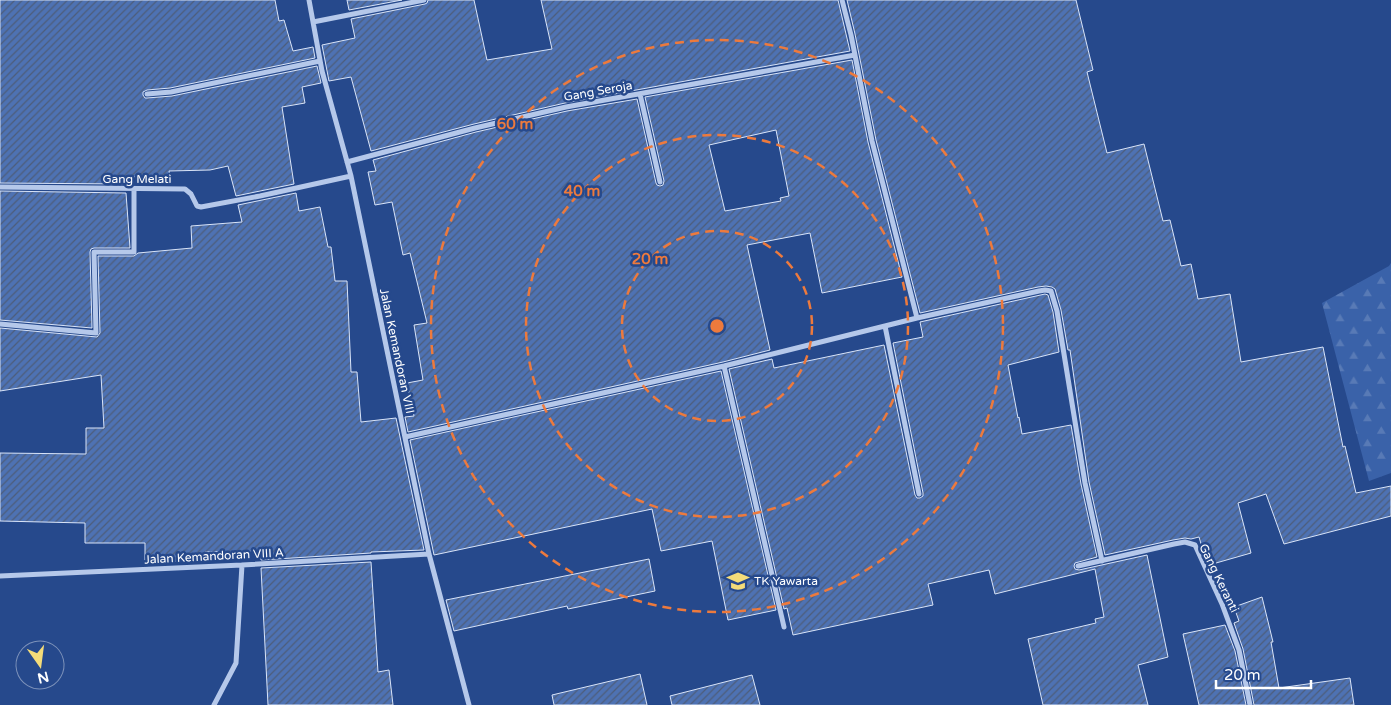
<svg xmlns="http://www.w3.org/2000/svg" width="1391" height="705" font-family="'Varela Round',sans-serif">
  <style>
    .forest { fill: url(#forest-firs) }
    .building { fill: url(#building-hatch); stroke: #d9e4f8; fill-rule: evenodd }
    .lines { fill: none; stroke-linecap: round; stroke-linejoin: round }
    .minor { stroke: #b5c8ea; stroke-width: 5 }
    .ring { fill: none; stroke: #ed7a3d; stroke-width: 2.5; stroke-dasharray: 9 6 }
    .labels { text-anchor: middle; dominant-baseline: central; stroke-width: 5; stroke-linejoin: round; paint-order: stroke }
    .street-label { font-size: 12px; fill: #fff; stroke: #26498c }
    .poi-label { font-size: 12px; fill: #fff; stroke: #26498c; text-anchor: start }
    .centre { fill: #ed7a3d; stroke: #26498c; stroke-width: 2.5 }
    .ring-label { font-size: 15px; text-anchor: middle; font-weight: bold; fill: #ed7a3d; stroke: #26498c; stroke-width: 5; stroke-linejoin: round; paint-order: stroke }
  </style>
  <defs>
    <pattern id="forest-firs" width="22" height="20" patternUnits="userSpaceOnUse" patternTransform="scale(1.25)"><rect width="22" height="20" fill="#3a62a9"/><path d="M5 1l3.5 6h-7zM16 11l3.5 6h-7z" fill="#587ab6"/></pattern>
    <pattern id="building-hatch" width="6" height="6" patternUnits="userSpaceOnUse" patternTransform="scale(1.25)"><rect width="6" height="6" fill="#4e72b3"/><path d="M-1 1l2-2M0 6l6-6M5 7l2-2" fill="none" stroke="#4d5d7a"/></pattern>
  </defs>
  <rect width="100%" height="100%" fill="#26498c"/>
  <path class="forest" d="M 1391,263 L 1391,473 L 1369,481 L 1322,303 L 1389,266 Z"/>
  <path class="building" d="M 0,0 L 275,0 L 279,21 L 284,20 L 293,51 L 313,47 L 315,58 L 170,88 L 147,90 L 143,92 L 143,95 L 145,98 L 147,98 L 172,96 L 317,66 L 321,83 L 302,87 L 305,103 L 282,107 L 294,184 L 236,196 L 228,166 L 210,170 L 169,171 L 170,176 L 124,177 L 125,184 L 0,183 Z
    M 347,0 L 402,0 L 349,10 Z
    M 428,0 L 474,0 L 487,60 L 552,49 L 541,0 L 838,0 L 850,51 L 565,103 L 474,124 L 371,151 L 351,77 L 329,81 L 322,45 L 355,38 L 351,19 L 425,4 L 427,3 Z
    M 847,0 L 1076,0 L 1093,70 L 1087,72 L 1107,153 L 1144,144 L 1163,221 L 1170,220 L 1181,266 L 1191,264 L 1198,299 L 1230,294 L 1241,362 L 1323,347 L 1343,447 L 1345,446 L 1356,493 L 1391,486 L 1391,516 L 1284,544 L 1266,494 L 1238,503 L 1251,553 L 1209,565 L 1204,554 L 1199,537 L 1191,539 L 1185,538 L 1173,540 L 1105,555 L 1089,482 L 1070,350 L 1068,350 L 1061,310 L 1055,289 L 1052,287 L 1046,286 L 1038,287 L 920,313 L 876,140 L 855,34 Z
    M 852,60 L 868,142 L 902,277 L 822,293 L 810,233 L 747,245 L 770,350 L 723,362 L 408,432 L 405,417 L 414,416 L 407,383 L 423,380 L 414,325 L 427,323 L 410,253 L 403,255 L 392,202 L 375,205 L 368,172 L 376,171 L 373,160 L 476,132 L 567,111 L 637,99 L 656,183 L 657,185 L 660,186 L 663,185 L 664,181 L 645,97 ZM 776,130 L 789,196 L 780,198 L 781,201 L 725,211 L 709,145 Z
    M 0,191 L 126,193 L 130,248 L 94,248 L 91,249 L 90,252 L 92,328 L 0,320 Z
    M 296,193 L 299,211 L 320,207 L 328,247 L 331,247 L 335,281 L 347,281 L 351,372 L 357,372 L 361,422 L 396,418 L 424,550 L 371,552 L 371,553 L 261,560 L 261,551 L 205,552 L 205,556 L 175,556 L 175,562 L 145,562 L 145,543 L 85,543 L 85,523 L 0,521 L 0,453 L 86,454 L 86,428 L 104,428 L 101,375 L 0,391 L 0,328 L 97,337 L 100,333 L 98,256 L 134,256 L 138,253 L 192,248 L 191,226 L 242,222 L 238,205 Z
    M 1045,294 L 1048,295 L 1053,312 L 1059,352 L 1008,365 L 1018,418 L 1019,417 L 1022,434 L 1071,425 L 1081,484 L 1097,557 L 1075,563 L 1074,566 L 1075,569 L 1079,570 L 1147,555 L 1168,657 L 1138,665 L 1148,705 L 1043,705 L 1028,639 L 1096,623 L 1095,619 L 1104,617 L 1095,569 L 995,594 L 989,570 L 928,584 L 933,605 L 793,635 L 787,608 L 784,609 L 729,369 L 772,359 L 774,368 L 884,345 L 915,495 L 917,498 L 920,498 L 923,496 L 923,493 L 893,343 L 923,337 L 920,322 Z
    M 721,371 L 776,610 L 728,620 L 712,541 L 661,551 L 652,509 L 434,555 L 410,440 Z
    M 649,559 L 655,591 L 568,609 L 567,606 L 454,631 L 446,600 Z
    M 371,562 L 378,672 L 389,670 L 393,705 L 268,705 L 261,568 Z
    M 1262,597 L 1273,642 L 1271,642 L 1279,688 L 1350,678 L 1354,705 L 1254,705 L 1243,649 L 1234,623 L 1239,621 L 1234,607 Z
    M 1225,625 L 1235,651 L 1246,705 L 1199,705 L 1183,634 Z
    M 640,674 L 647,705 L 554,705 L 552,695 Z
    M 752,675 L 760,705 L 672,705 L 670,696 Z"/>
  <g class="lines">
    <path class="minor" d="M 309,0 L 322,71 L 351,176 L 429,554 L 469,705
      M 842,0 L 851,35 L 872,141 L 917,318
      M 313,22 L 424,0
      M 147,94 L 171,92 L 320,61
      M 640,94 L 660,182
      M 347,162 L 475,128 L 566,107 L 855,55
      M 0,187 L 185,189 L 191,194 L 197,206 L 201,207 L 260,196 L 351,176
      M 0,324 L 96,333 L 94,252 L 134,252 L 134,189
      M 885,326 L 919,494
      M 724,366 L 784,627
      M 405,437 L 724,366 L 917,318 L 1039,291 L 1045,290 L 1051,291 L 1057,311 L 1085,483 L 1102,561
      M 1078,566 L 1174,544 L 1185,542 L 1195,545 L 1222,604 L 1239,650 L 1250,705
      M 0,576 L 242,565 L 429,554
      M 214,705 L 236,663 L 242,565"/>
  </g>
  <g class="ring">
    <circle cx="717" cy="326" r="95"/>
    <circle cx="717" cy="326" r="191"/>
    <circle cx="717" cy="326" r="286"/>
  </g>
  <defs>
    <g id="school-bare" transform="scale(1.725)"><path d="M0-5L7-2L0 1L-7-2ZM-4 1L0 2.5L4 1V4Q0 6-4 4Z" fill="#f4dc79" stroke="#26498c" stroke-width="2.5" paint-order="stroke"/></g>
  </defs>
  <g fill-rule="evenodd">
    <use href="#school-bare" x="738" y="581"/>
  </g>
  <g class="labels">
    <g class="street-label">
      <text transform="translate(598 91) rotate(-10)">Gang Seroja</text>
      <text x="137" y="179">Gang Melati</text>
      <text transform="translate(397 351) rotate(78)">Jalan Kemandoran VIII</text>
      <text transform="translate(214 556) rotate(-3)">Jalan Kemandoran VIII A</text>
      <text transform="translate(1219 578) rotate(64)">Gang Keranti</text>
    </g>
    <g class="poi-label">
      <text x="754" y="581">TK Yawarta</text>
    </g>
  </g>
  <circle cx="717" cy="326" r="8" class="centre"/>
  <g class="ring-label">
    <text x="515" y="129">60 m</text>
    <text x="582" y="196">40 m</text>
    <text x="650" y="264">20 m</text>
  </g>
  <g transform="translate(40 665) rotate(166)"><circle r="24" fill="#26498c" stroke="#7d92ba"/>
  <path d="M0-4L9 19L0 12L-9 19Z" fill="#f4dc79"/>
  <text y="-8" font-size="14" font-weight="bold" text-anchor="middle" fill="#ffffff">N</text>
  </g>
  <path d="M1216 680v8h95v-8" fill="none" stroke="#ffffff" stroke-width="2.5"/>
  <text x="1224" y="680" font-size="15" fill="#ffffff" stroke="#26498c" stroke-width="4" paint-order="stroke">20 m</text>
</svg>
